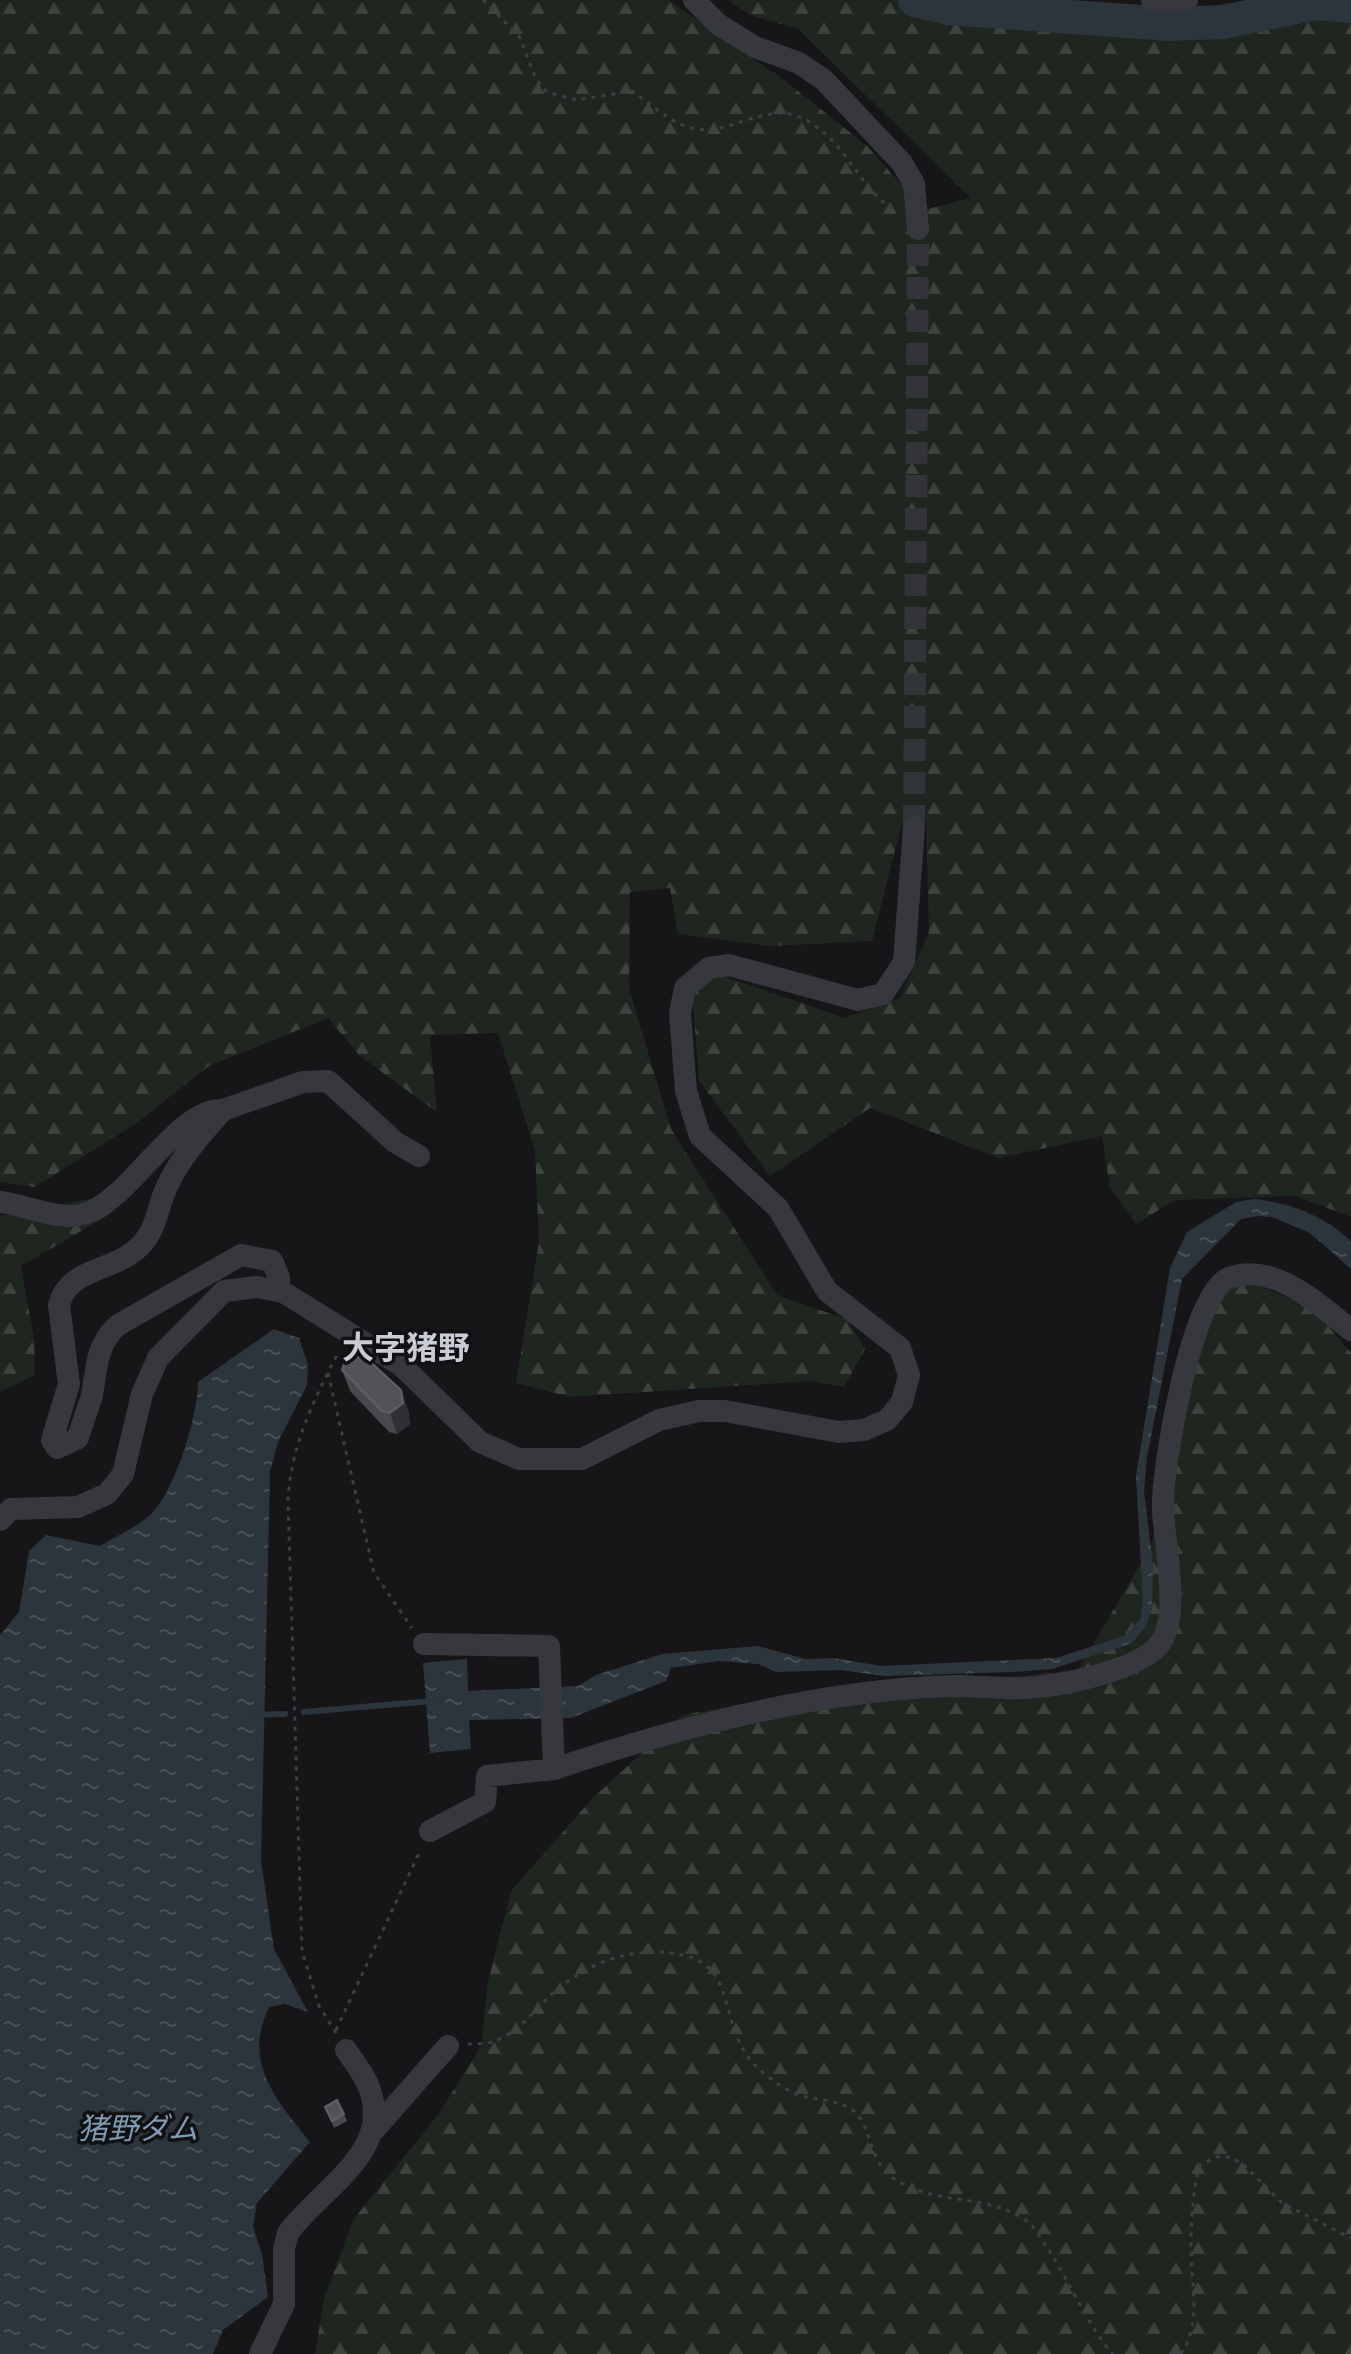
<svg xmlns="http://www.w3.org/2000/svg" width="1351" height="2354" font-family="'Varela Round','Noto Sans JP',sans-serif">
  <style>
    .forest { fill: url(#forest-firs) }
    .water { fill: url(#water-ripples) }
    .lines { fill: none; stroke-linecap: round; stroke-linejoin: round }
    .stream { stroke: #2c353c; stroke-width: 6 }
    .river { stroke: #2c353c; stroke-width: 34 }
    .minor-tunnel { stroke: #333438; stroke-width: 22; stroke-dasharray: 22 11; stroke-linecap: butt }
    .path { stroke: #3d3f44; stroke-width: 3; stroke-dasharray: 4 6; stroke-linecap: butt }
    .minor { stroke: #37383d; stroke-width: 22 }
    .wall { fill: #47494d }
    .shaded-wall { fill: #2f3033 }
    .building { fill: #525359; stroke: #5f6168; stroke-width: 2 }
    .labels { text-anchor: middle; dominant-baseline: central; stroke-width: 7; stroke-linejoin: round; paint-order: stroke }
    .water-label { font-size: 30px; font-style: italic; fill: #7f9bb3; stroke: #111113 }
    .quarter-label { font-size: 32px; font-weight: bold; fill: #c9ccd4; stroke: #111113 }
  </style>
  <defs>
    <pattern id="forest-firs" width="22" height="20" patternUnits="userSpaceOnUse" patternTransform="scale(2)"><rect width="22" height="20" fill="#1e261f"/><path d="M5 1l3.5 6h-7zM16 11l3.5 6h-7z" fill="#3c433d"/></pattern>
    <pattern id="water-ripples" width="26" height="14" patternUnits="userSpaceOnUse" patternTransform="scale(2)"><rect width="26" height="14" fill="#2c353c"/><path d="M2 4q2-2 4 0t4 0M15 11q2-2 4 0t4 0" fill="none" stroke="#485056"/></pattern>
  </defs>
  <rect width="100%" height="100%" fill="#161618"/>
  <path class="forest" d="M 0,0 L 669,0 L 784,80 L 867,146 L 924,210 L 971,198 L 798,29 L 750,15 L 728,0 L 1013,0 L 1118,25 L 1327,10 L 1351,14 L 1351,1217 L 1296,1196 L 1175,1200 L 1136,1224 L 1110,1188 L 1102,1136 L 999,1158 L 870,1108 L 770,1176 L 699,1081 L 691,977 L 718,974 L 845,1018 L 900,998 L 929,932 L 926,820 L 902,823 L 872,941 L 770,946 L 678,934 L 670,888 L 630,892 L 629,989 L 671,1129 L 777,1295 L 848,1320 L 865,1349 L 844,1387 L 810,1381 L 570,1397 L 516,1383 L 539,1242 L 535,1151 L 498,1033 L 430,1035 L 437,1112 L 360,1056 L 328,1018 L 209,1066 L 135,1124 L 35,1187 L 0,1182 Z
    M 94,1198 L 107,1216 L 21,1266 L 34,1339 L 35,1375 L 0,1392 L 0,1216 Z
    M 1245,1280 L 1313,1308 L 1351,1353 L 1351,2354 L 315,2354 L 324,2299 L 353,2220 L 438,2115 L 481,2046 L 488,1982 L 511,1891 L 592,1799 L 683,1715 L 829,1688 L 994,1679 L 1078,1670 L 1151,1546 L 1186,1392 L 1216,1296 Z"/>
  <path class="water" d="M 1253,1199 C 1288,1202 1327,1217 1351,1242 L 1351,1269 L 1310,1233 L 1272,1217 L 1257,1216 L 1241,1219 L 1182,1279 L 1147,1457 L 1144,1491 L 1153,1565 L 1152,1609 L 1146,1626 L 1132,1643 L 1052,1669 L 1012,1672 L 884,1676 L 841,1670 L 776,1672 L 758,1664 L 719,1661 L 671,1668 L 666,1681 L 571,1718 L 469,1720 L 471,1749 L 430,1753 L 423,1663 L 467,1659 L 468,1691 L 578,1686 L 596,1675 L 662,1654 L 758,1646 L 805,1659 L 833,1658 L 881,1666 L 1056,1658 L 1124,1636 L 1140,1620 L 1143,1602 L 1136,1476 L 1170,1268 L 1187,1232 L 1236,1202 Z
    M 274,1329 L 299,1338 L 308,1365 L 307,1385 L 278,1442 L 270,1472 L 261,1861 L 274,1949 L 308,2012 L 285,2004 L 269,2007 C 242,2063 276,2099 310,2142 L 257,2203 L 253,2227 L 262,2254 L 268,2297 L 223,2330 L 213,2354 L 0,2354 L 0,1635 L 19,1612 L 29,1551 L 46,1535 L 100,1546 C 116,1536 140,1526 153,1512 C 176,1488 198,1415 198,1382 Z"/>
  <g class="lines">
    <path class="stream" d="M 304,1712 L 432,1701
      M 254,1715 L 285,1714"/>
    <path class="river" d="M 915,0 L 948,8 L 1169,24 L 1223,22 L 1316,3 L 1351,6"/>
    <path class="minor-tunnel" d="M 914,827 L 918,229"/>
    <path class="path" d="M 483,0 L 519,36 L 536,79 L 547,92 L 576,100 L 632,91 C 651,104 672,125 696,129 C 731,135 768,100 804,119 C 846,140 860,191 895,210
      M 328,1373 L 374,1573 L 412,1628
      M 336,2030 L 421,1849
      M 336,2033 L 319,2006 L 302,1951 L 288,1500 C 291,1445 314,1399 339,1351
      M 468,2044 C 475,2044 485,2044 492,2042 C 517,2034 535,2010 553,1993 C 580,1969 615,1953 652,1952 C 747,1951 711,2019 755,2065 C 765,2075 780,2087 794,2093 C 812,2101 835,2098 852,2110 C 875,2126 864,2163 901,2183 C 940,2205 991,2194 1028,2222 C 1035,2227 1041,2239 1046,2246 C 1067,2276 1090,2330 1113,2354
      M 1181,2354 C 1202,2324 1191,2283 1191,2248 C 1191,2220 1193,2193 1199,2166 L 1216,2157 L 1230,2157 L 1243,2164 L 1282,2203 L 1351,2238"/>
    <path class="minor" d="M 694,0 L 718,24 L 755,47 L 799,63 L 824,80 L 902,163 L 914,184 L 918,229
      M 1152,0 L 1187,0
      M 223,1110 L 303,1082 L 328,1081 L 395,1142 L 419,1156
      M 0,1202 C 29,1205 62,1224 90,1212 C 132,1195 181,1106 223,1110 C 201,1134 174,1165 163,1196 C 157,1214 154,1232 140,1246 C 115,1272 68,1267 59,1305 L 69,1384 L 52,1440 L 57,1448 L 78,1438 C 82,1424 88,1409 92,1395 C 97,1368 96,1344 118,1325 L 241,1255 L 272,1261 L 279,1277 L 279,1291
      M 0,1520 L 11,1509 L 78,1507 L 107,1494 L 123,1474 L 142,1394 L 158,1358 L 224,1291 L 257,1287 L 283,1292 L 402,1366 L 480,1442 L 519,1459 L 582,1459 L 659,1420 L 699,1411 L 725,1411 L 839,1432 L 864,1430 L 887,1420 L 902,1402 L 909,1375 L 900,1348 L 827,1291 L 778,1208 L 700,1136 L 686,1091 L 680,1013 L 685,988 L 709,968 L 729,965 L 858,1000 L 883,994 L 904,962 L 914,827
      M 424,1644 L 549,1646 L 554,1769 C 680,1727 822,1689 955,1686 C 977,1686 999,1689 1021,1688 C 1054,1688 1136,1671 1158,1646 C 1182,1620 1164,1542 1163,1510 C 1161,1471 1192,1291 1229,1278 C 1274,1261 1319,1305 1351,1330
      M 430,1831 L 485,1802 L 487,1776 L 554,1769
      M 374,2130 L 448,2046
      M 260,2354 L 284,2304 L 284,2248 L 288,2233 C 319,2190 390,2154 371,2093 C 367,2078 355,2063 346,2050"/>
  </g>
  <path class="wall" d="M 342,1370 L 401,1390 L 408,1410 L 410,1424 L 397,1434 L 389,1432 L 350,1391 Z
    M 325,2107 L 344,2114 L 347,2121 L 334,2128 Z"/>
  <path class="shaded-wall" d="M 401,1390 L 408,1410 L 410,1424 L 397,1434 L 390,1413 Z"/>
  <path class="building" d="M 363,1355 L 401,1390 L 403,1403 L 390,1413 L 382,1411 L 342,1370 L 346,1358 Z
    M 337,2100 L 344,2114 L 332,2121 L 325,2107 Z"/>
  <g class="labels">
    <g class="water-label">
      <text x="138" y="2129">猪野ダム</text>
    </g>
    <g class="quarter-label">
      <text x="406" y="1349">大字猪野</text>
    </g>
  </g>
</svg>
